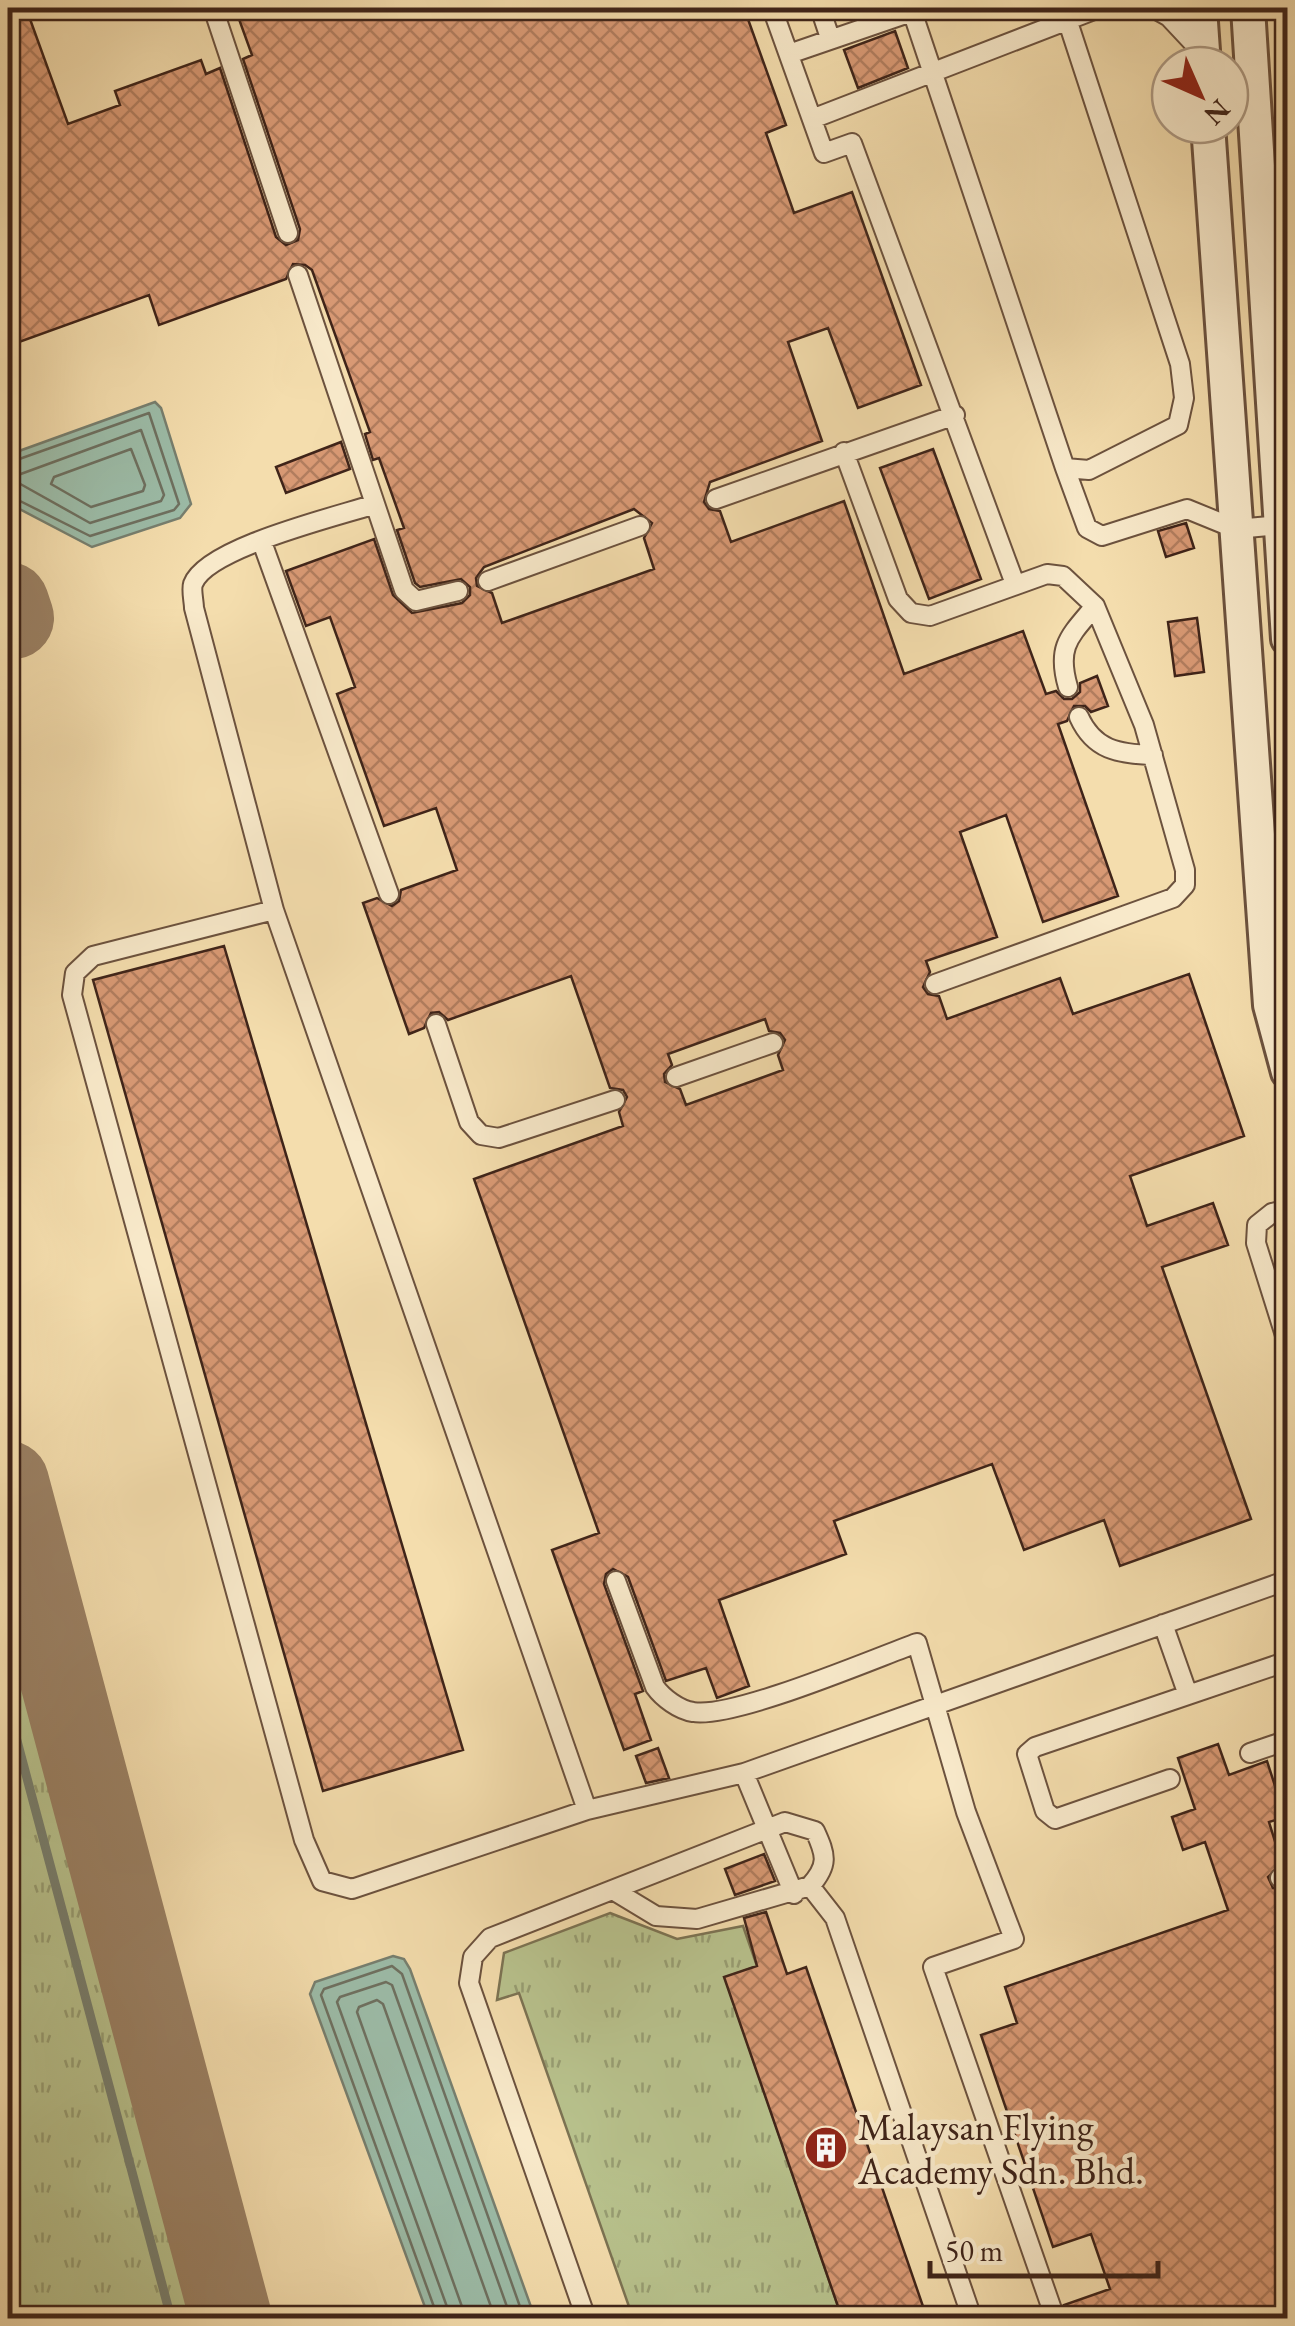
<svg xmlns="http://www.w3.org/2000/svg" width="1295" height="2326" font-family="'EB Garamond',serif">
  <style>
    .grass { fill: url(#grass-tufts); stroke: #7c7353; stroke-width: 2.5 }
    .water { fill: #9cbca8; stroke: #777f6f; stroke-width: 2.5 }
    .lines { fill: none; stroke-linecap: round; stroke-linejoin: round }
    .shore { stroke: #6e7060; stroke-width: 2.5 }
    .stream { stroke: #777f6f; stroke-width: 9 }
    .taxiway { stroke: #9a8063; stroke-width: 82 }
    .building { fill: url(#building-cross-hatch); stroke: #3f2419; stroke-width: 2.5; fill-rule: evenodd }
    .service-casing { stroke: #6c523e; stroke-width: 22 }
    .minor-casing { stroke: #6c523e; stroke-width: 38 }
    .service { stroke: #f8e9ca; stroke-width: 18 }
    .minor { stroke: #f8e9ca; stroke-width: 32 }
    .labels { text-anchor: middle; dominant-baseline: central; stroke-width: 9; stroke-linejoin: round; paint-order: stroke }
    .poi-label { font-size: 38px; fill: #3f2419; stroke: #f8e9ca; text-anchor: start }
  </style>
  <defs>
    <pattern id="grass-tufts" width="24" height="20" patternUnits="userSpaceOnUse" patternTransform="scale(2.5)"><rect width="24" height="20" fill="#b8c28d"/><path d="M3 7l-1-3M5 7V3M7 7l1-3M15 17l-1-3M17 17v-4M19 17l1-3" fill="none" stroke="#979d72"/></pattern>
    <pattern id="building-cross-hatch" width="8" height="8" patternUnits="userSpaceOnUse" patternTransform="scale(2.5)"><rect width="8" height="8" fill="#d89974"/><path d="M0 0l8 8M0 8l8-8" fill="none" stroke="#b17d5e"/></pattern>
  </defs>
  <rect width="100%" height="100%" fill="#f4ddad"/>
  <filter id="stains"><feTurbulence type="fractalNoise" baseFrequency=".002" numOctaves="4"/><feColorMatrix values="0 0 0 0 .2 0 0 0 0 .09 0 0 0 0 .02 0 0 0 .5 -.17"/></filter>
  <radialGradient id="worn" r=".72"><stop offset=".6" stop-color="#630" stop-opacity="0"/><stop offset="1" stop-color="#630" stop-opacity=".3"/></radialGradient>
  <path class="grass" d="M 8,1540 L 213,2318 L 8,2318 Z
    M 610,1913 L 677,1939 L 743,1926 L 757,1966 L 725,1978 L 842,2318 L 633,2318 L 519,1993 L 497,2000 L 504,1953 Z"/>
  <path class="water" d="M 155,402 L 161,408 L 191,504 L 180,518 L 92,547 L 8,503 L 8,455 Z
    M 393,1956 L 404,1959 L 410,1969 L 535,2318 L 429,2318 L 310,1994 L 315,1982 Z"/>
  <g class="lines">
    <path class="shore" d="M 141,430 L 164,495 L 161,501 L 90,523 L 15,481 L 18,475 Z
      M 131,449 L 145,485 L 143,491 L 91,507 L 51,484 L 54,477 Z
      M 8,463 L 149,413 L 179,504 L 174,510 L 90,536 L 8,495
      M 438,2318 L 321,1995 L 324,1989 L 392,1966 L 402,1974 L 524,2318
      M 451,2318 L 337,2002 L 340,1997 L 386,1982 L 392,1985 L 511,2318
      M 466,2318 L 357,2012 L 359,2007 L 377,2000 L 383,2004 L 495,2318"/>
    <path class="stream" d="M 8,1707 L 171,2318"/>
    <path class="taxiway" d="M 8,603 L 13,618
      M 8,1482 L 231,2318"/>
  </g>
  <path class="building" d="M 8,8 L 26,8 L 68,124 L 120,105 L 115,91 L 201,60 L 206,74 L 220,68 L 276,237 L 286,245 L 298,240 L 300,229 L 243,59 L 252,55 L 235,8 L 744,8 L 786,125 L 766,133 L 794,213 L 852,192 L 921,385 L 858,408 L 828,328 L 788,342 L 822,441 L 710,482 L 704,502 L 709,509 L 720,511 L 731,542 L 844,501 L 904,674 L 1023,631 L 1046,694 L 1056,691 L 1064,699 L 1072,699 L 1080,692 L 1080,683 L 1097,676 L 1108,706 L 1091,712 L 1085,706 L 1074,706 L 1067,721 L 1058,724 L 1118,896 L 1043,922 L 1006,815 L 960,832 L 997,937 L 926,961 L 930,972 L 923,987 L 928,994 L 939,996 L 947,1019 L 1060,978 L 1073,1014 L 1189,974 L 1244,1136 L 1130,1176 L 1147,1226 L 1213,1203 L 1228,1245 L 1162,1267 L 1251,1519 L 1120,1566 L 1104,1520 L 1024,1550 L 992,1464 L 834,1521 L 846,1554 L 719,1600 L 749,1686 L 717,1698 L 706,1668 L 666,1681 L 628,1577 L 613,1569 L 606,1574 L 604,1584 L 643,1691 L 635,1694 L 651,1740 L 624,1750 L 552,1550 L 599,1533 L 474,1179 L 623,1126 L 619,1112 L 627,1097 L 623,1090 L 610,1088 L 571,976 L 448,1020 L 439,1012 L 431,1013 L 424,1028 L 409,1034 L 363,903 L 377,898 L 392,906 L 399,901 L 401,890 L 457,870 L 436,808 L 384,826 L 337,694 L 355,687 L 330,617 L 306,626 L 286,571 L 374,539 L 393,595 L 412,613 L 462,603 L 470,595 L 470,587 L 461,579 L 420,587 L 415,583 L 397,530 L 404,528 L 379,458 L 373,460 L 365,434 L 370,432 L 312,270 L 305,265 L 293,264 L 286,279 L 159,325 L 149,295 L 8,346 ZM 634,509 L 652,523 L 644,538 L 654,569 L 502,623 L 492,593 L 477,586 L 476,578 L 484,567 ZM 765,1019 L 769,1031 L 780,1033 L 785,1040 L 778,1055 L 783,1070 L 686,1105 L 680,1089 L 665,1082 L 664,1074 L 672,1065 L 668,1054 Z
    M 895,31 L 908,68 L 858,88 L 844,50 Z
    M 341,442 L 350,469 L 286,493 L 276,467 Z
    M 933,449 L 981,579 L 929,599 L 880,468 Z
    M 1186,523 L 1194,548 L 1166,557 L 1158,531 Z
    M 1197,618 L 1204,672 L 1175,676 L 1168,622 Z
    M 224,946 L 463,1750 L 323,1791 L 93,980 Z
    M 1218,1744 L 1229,1775 L 1267,1761 L 1285,1817 L 1269,1822 L 1282,1864 L 1268,1877 L 1273,1888 L 1288,1889 L 1288,2318 L 1067,2318 L 1064,2305 L 1110,2289 L 1091,2234 L 1053,2247 L 981,2035 L 1017,2023 L 1005,1987 L 1228,1910 L 1205,1842 L 1183,1850 L 1172,1817 L 1195,1809 L 1178,1758 Z
    M 658,1748 L 669,1778 L 646,1783 L 636,1756 Z
    M 764,1854 L 775,1881 L 735,1895 L 725,1869 Z
    M 766,1912 L 787,1974 L 806,1967 L 927,2318 L 842,2318 L 724,1977 L 757,1966 L 744,1918 Z"/>
  <g class="lines">
    <g class="service-casing">
      <path id="service" d="M 213,8 L 288,233
        M 772,8 L 824,153 L 852,143 L 1015,584
        M 820,8 L 830,38
        M 911,8 L 1065,468 L 1089,470 L 1178,425 L 1184,398 L 1180,364 L 1067,19
        M 1153,8 L 1169,17 L 1199,49
        M 789,54 L 923,8
        M 812,119 L 1099,8
        M 298,275 L 404,590 L 416,601 L 458,591
        M 844,452 L 898,599 L 911,613 L 930,616 L 1047,574 L 1063,576 L 1095,606 L 1144,725 L 1185,870 L 1185,885 L 1173,898 L 935,984
        M 1065,468 L 1087,528 L 1102,536 L 1187,509 L 1236,529 L 1280,525
        M 716,499 L 955,415
        M 262,542 L 389,894
        M 488,581 L 640,526
        M 1068,687 C 1056,646 1070,636 1095,606
        M 1079,717 C 1094,750 1118,754 1153,755
        M 274,910 L 587,1810 L 352,1889 L 322,1881 L 304,1840 L 72,995 L 75,973 L 93,956 Z
        M 274,910 L 194,608 C 194,602 191,590 193,584 C 206,548 335,517 372,505
        M 436,1024 L 469,1122 L 481,1135 L 499,1138 L 615,1100
        M 676,1077 L 773,1043
        M 1288,1209 L 1272,1213 L 1257,1225 L 1256,1243 L 1288,1345
        M 616,1581 L 655,1687 C 663,1698 679,1710 693,1712 C 733,1719 873,1659 917,1643 L 966,1812 L 1014,1939 L 933,1967 L 1055,2318
        M 1163,1624 L 1188,1695 L 1288,1661
        M 1250,1753 L 1288,1740
        M 744,1773 L 794,1894
        M 1170,1779 L 1055,1819 L 1045,1811 L 1027,1754 L 1035,1747 L 1188,1695
        M 587,1810 L 744,1773 L 1288,1580
        M 1280,1878 L 1288,1875
        M 810,1886 L 835,1918 L 972,2318
        M 586,2318 L 469,1983 L 473,1957 L 490,1938 L 785,1822 L 815,1831 C 826,1855 829,1865 810,1886 L 697,1919 L 656,1916 L 613,1890"/>
    </g>
    <g class="minor-casing">
      <path id="minor" d="M 1200,8 L 1204,65
        M 1248,8 L 1288,639
        M 1208,125 L 1270,1005 L 1288,1072"/>
    </g>
    <use href="#service" class="service"/>
    <use href="#minor" class="minor"/>
  </g>
  <defs>
    <g id="building-disc" transform="scale(2.25)"><circle r="9.5" fill="#8f2418" stroke="#f8e9ca"/><path d="M-4-6H4V6H1V3H-1V6H-4ZM-2.5-4.3h1.7v1.8h-1.7ZM.8-4.3h1.7v1.8H.8ZM-2.5-1h1.7V.8h-1.7ZM.8-1h1.7V.8H.8Z" fill="#fff"/></g>
  </defs>
  <g fill-rule="evenodd">
    <use href="#building-disc" x="826" y="2148"/>
  </g>
  <g class="labels">
    <g class="poi-label">
      <text x="858" y="2126">Malaysan Flying<tspan x="858" dy="44">Academy Sdn. Bhd.</tspan></text>
    </g>
  </g>
  <rect width="1295" height="2326" fill="none" stroke="#f4ddad" stroke-width="40"/>
  <rect x="10" y="10" width="1275" height="2306" fill="none" stroke="#3f2419" stroke-width="5"/>
  <rect x="20" y="20" width="1255" height="2286" fill="none" stroke="#3f2419" stroke-width="2.5"/>
  <g transform="translate(1200 95) rotate(135)"><circle r="48" fill="#f8e9ca" stroke="#ae9a83" stroke-width="2.5"/>
  <path d="M0-8L18 38L0 25L-18 38Z" fill="#8f2418"/>
  <text y="-15" font-size="28" font-weight="bold" text-anchor="middle" fill="#3f2419">N</text>
  </g>
  <path d="M930 2261v15h228v-15" fill="none" stroke="#3f2419" stroke-width="5"/>
  <text x="945" y="2261" font-size="30" fill="#3f2419" stroke="#f8e9ca" stroke-width="8" paint-order="stroke">50 m</text>
  <rect width="100%" height="100%" filter="url(#stains)"/>
  <rect width="100%" height="100%" fill="url(#worn)"/>
</svg>
